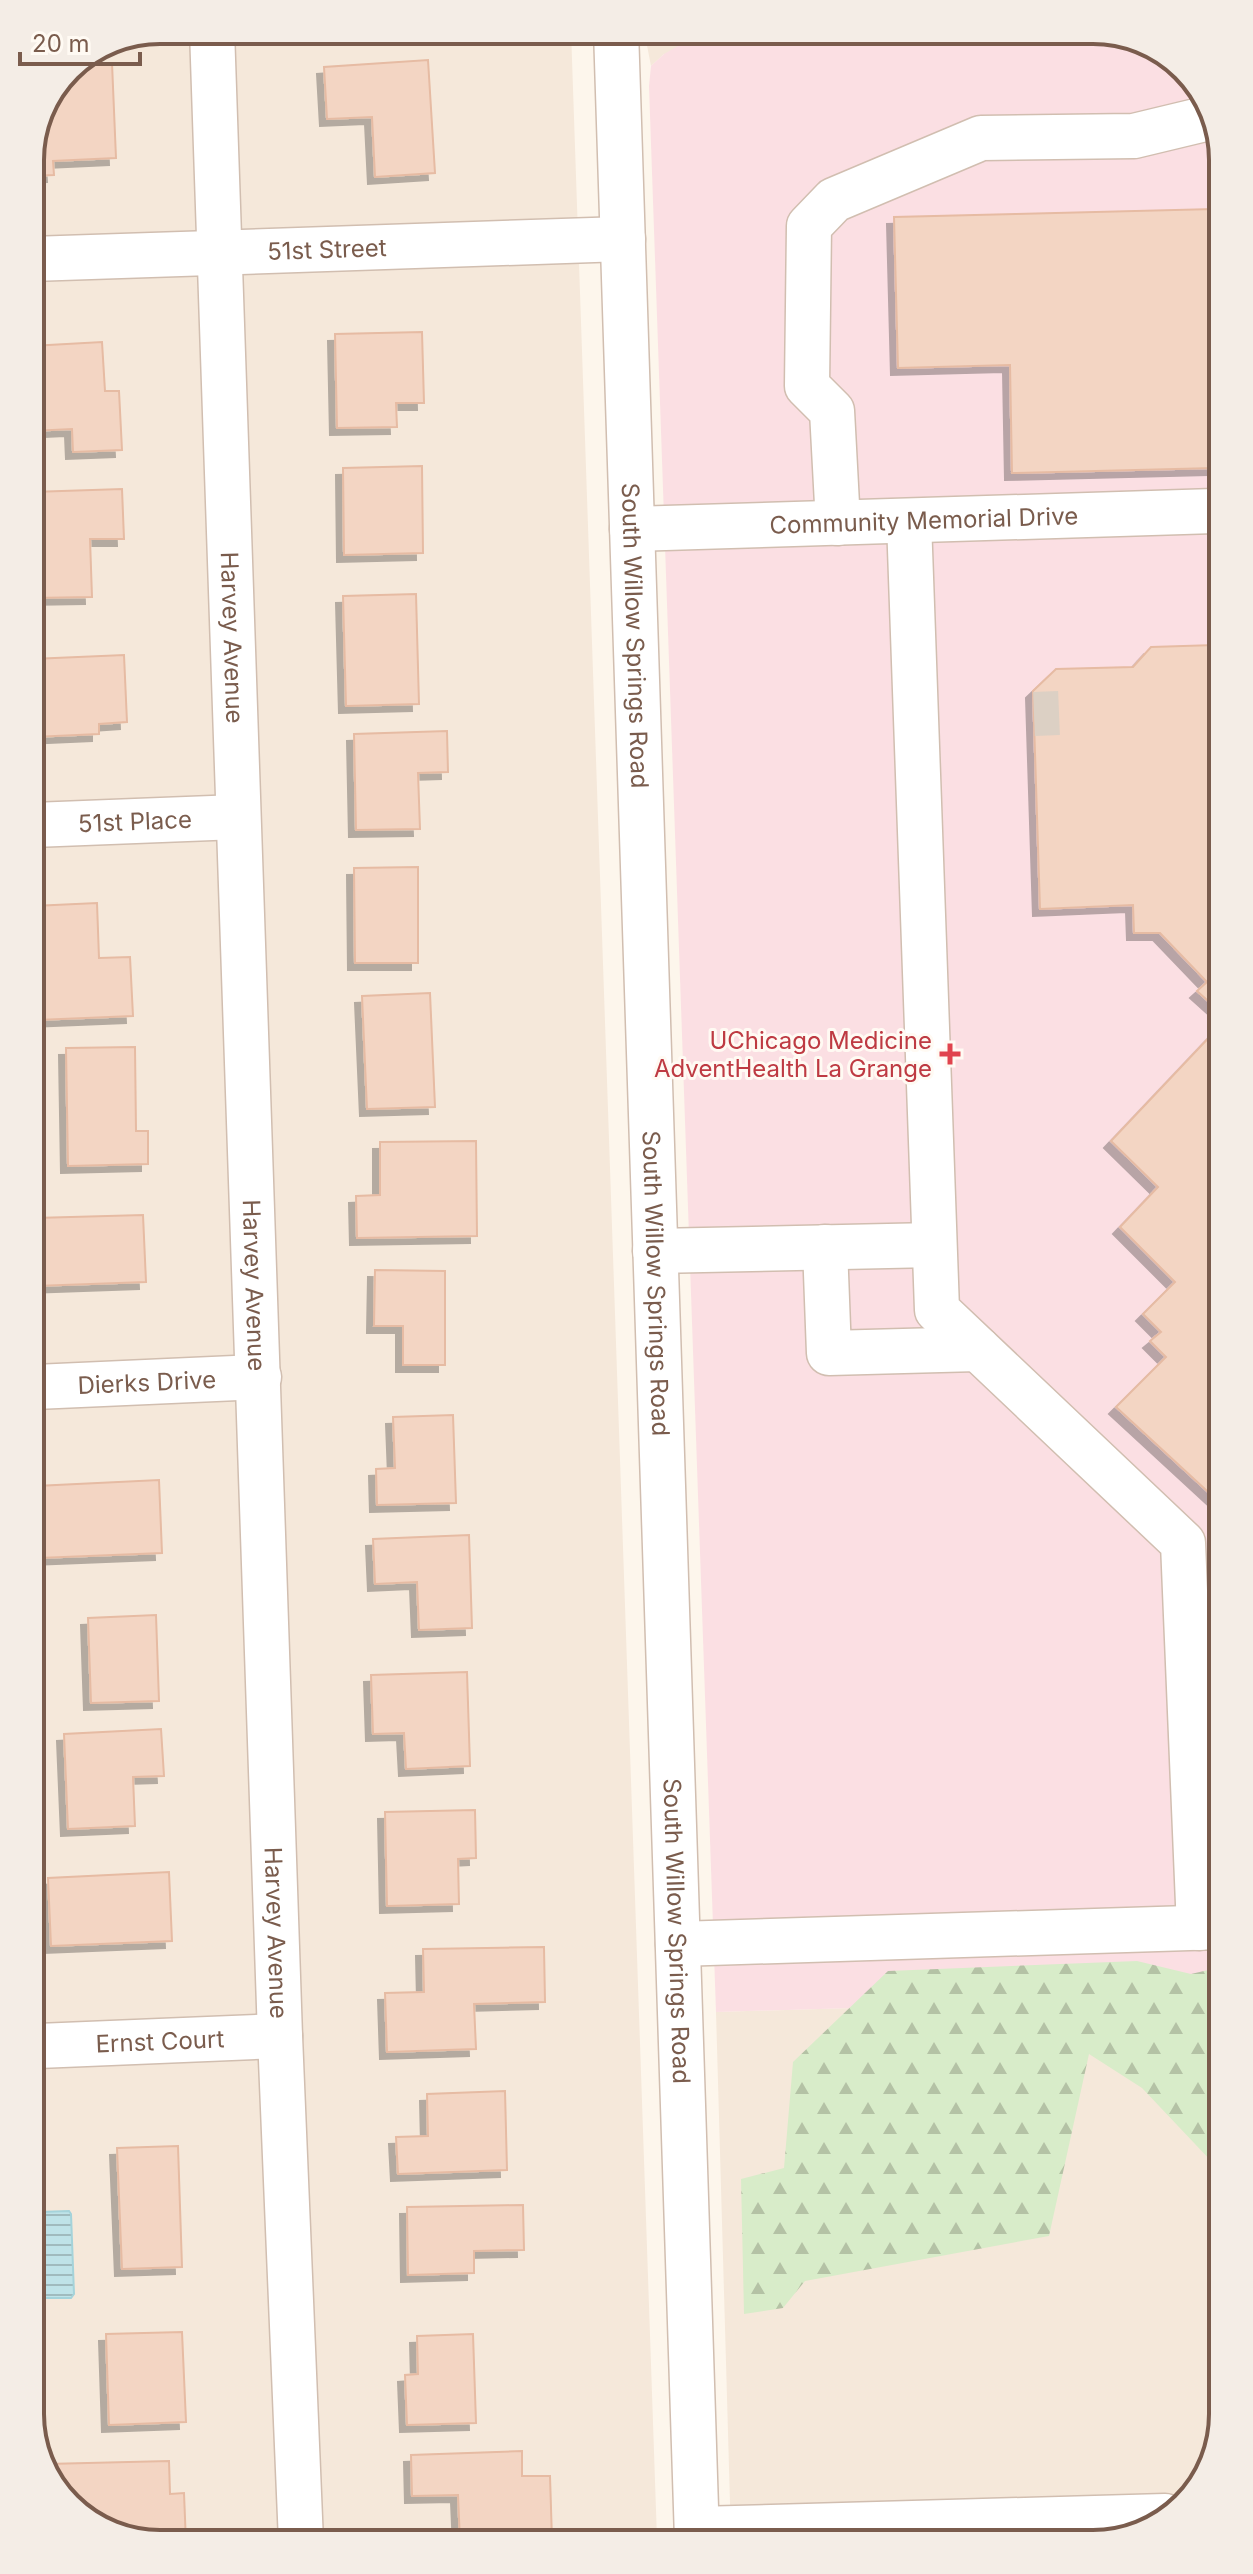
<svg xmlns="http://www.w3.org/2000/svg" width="1253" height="2574" font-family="Inter,sans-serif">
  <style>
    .residential { fill: #f5e8da }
    .medical { fill: #fbdfe3 }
    .forest { fill: url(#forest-firs) }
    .water { fill: url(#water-rules); stroke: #a5d3da; stroke-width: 2 }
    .building { fill: #f3d5c3; stroke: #e6bba3; stroke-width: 2; filter: url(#shadow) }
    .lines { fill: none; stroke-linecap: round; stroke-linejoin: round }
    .minor-tunnel { stroke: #dcd0c4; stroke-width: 44; stroke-dasharray: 44 22; stroke-linecap: butt }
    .minor-casing { stroke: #d1beb0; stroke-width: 47 }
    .minor { stroke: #fff; stroke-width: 44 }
    .health-dot { fill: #e0444e; stroke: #fffaf3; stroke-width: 3 }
    .labels { text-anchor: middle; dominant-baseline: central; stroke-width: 6; stroke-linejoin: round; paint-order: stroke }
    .street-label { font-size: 24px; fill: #7a5c4d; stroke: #fffaf3 }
    .health-label { font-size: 24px; fill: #be3a42; stroke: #fffaf3; text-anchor: end }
    .rim { fill: none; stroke: #7a5c4d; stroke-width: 4 }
  </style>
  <defs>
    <pattern id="forest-firs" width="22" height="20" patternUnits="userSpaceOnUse" patternTransform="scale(2)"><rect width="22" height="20" fill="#d8ecc9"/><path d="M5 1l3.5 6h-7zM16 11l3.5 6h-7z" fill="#b4c2a5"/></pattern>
    <pattern id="water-rules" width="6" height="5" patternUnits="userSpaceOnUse" patternTransform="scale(2)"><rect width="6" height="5" fill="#bfe3e8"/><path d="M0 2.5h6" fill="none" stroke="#a0bbbe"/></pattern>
    <filter id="shadow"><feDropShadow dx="-7" dy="7" stdDeviation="0" flood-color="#0004"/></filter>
  </defs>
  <rect width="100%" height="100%" fill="#fdf6ec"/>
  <path class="residential" d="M 161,30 L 571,30 L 657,2539 L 152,2544 L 88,2522 L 40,2463 L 30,152 L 69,68 Z
    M 644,30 L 1059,30 L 664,54 L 651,66 Z
    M 1221,1997 L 1223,2414 L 1201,2486 L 1142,2534 L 731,2538 L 716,2012 Z"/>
  <path class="medical" d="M 1059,30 L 1101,30 L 1172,57 L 1213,111 L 1221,1997 L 716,2012 L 649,86 L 651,66 L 664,54 L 678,46 L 702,41 Z"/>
  <path class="forest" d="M 1137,1961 L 1191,1974 L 1221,1967 L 1221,2051 L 1213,2163 L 1142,2088 L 1089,2054 L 1049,2236 L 805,2281 L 783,2308 L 744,2314 L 741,2179 L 784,2168 L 793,2062 L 888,1971 Z"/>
  <path class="water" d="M 69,2211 L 71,2214 L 74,2294 L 71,2298 L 39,2298 L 39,2212 Z"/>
  <path class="building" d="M 324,30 L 401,30 L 401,31 L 325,34 Z
    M 428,60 L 435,173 L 375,177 L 372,117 L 327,119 L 324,67 Z
    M 112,63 L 116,158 L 53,161 L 54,175 L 30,176 L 30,152 L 56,96 L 63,95 L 62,82 L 69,68 L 76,65 Z
    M 1214,209 L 1215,468 L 1012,473 L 1010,365 L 898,368 L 894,217 Z
    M 422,332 L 424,403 L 396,403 L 397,427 L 337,428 L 335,334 Z
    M 102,342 L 105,391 L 119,391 L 122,450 L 73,452 L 72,429 L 31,431 L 31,346 Z
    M 422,466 L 423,553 L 344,555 L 343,468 Z
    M 122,489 L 124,539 L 90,539 L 92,597 L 32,598 L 32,492 Z
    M 416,594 L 419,704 L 346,706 L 343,596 Z
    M 1215,645 L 1217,1009 L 1197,991 L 1207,982 L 1160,933 L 1134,933 L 1133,905 L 1040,909 L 1033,691 L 1056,669 L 1133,667 L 1151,647 Z
    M 124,655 L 127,722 L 99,724 L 99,734 L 33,737 L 32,659 Z
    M 447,731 L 448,772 L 418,773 L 420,829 L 356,830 L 354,734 Z
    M 418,867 L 418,963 L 355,963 L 354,868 Z
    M 97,903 L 99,958 L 130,957 L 133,1016 L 37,1020 L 33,906 Z
    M 430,993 L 435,1107 L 367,1109 L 362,996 Z
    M 1217,1029 L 1219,1502 L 1116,1407 L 1166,1357 L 1150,1341 L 1161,1332 L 1143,1314 L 1175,1282 L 1120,1227 L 1158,1187 L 1111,1141 Z
    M 135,1047 L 136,1131 L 148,1131 L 148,1164 L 68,1166 L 66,1048 Z
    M 476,1141 L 477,1236 L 357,1238 L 356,1196 L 380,1195 L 380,1142 Z
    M 143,1215 L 146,1282 L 35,1286 L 35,1218 Z
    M 375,1270 L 445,1271 L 445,1365 L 403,1365 L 403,1326 L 374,1326 Z
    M 453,1415 L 456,1503 L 377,1505 L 376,1469 L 395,1468 L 393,1417 Z
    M 159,1480 L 162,1553 L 39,1558 L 36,1486 Z
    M 469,1535 L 472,1628 L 419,1630 L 417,1582 L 375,1584 L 373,1539 Z
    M 156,1615 L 159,1701 L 91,1703 L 88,1618 Z
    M 467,1672 L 470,1766 L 406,1769 L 404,1733 L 373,1734 L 371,1675 Z
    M 161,1729 L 164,1776 L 133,1777 L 135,1826 L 68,1829 L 64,1734 Z
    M 475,1810 L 476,1858 L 458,1859 L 459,1904 L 387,1906 L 385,1812 Z
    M 169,1872 L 172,1941 L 51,1946 L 48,1878 Z
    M 544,1947 L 545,2002 L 474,2004 L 476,2049 L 387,2052 L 385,1993 L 424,1992 L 423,1949 Z
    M 505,2091 L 507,2170 L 398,2174 L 396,2137 L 428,2136 L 427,2094 Z
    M 178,2146 L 182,2267 L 122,2269 L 117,2148 Z
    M 523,2205 L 524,2250 L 474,2251 L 474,2273 L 408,2275 L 407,2207 Z
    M 182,2332 L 186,2422 L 109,2425 L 106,2334 Z
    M 473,2334 L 476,2423 L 407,2425 L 405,2375 L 418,2374 L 417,2336 Z
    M 522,2451 L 522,2476 L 550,2476 L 552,2540 L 460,2541 L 458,2495 L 412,2496 L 411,2455 Z
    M 169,2461 L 170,2494 L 184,2493 L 186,2543 L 152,2544 L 101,2526 L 101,2520 L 87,2520 L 47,2472 L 47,2464 Z"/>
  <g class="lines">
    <path class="minor-tunnel" d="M 1034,714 L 1059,713"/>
    <g class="minor-casing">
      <g id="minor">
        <path id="s1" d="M 212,30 L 280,2036 L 301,2542"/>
        <path id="s2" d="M 616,30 L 697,2539"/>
        <path id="s3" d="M 31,259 L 623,239"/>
        <path d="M 909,521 L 937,1310 L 1183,1543 L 1199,1928"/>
        <path d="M 838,523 L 832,411 L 807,386 L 809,226 L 834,200 L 981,138 L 1134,136 L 1213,117"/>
        <path id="s4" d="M 632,529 L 1215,511"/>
        <path id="s5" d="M 33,825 L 238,817"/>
        <path d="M 825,1247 L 829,1353 L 978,1349"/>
        <path d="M 655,1251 L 934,1245"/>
        <path id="s6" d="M 35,1387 L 259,1377"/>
        <path d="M 678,1944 L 1221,1927"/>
        <path id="s7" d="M 38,2046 L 280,2036"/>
        <path d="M 697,2529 L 1165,2516"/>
      </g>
    </g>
    <use href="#minor" class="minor"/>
  </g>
  <path class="health-dot" d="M946 1042h8v8h8v8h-8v8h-8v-8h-8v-8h8z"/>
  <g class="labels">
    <g class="street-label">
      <text stroke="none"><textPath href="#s3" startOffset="296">51st Street</textPath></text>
      <text stroke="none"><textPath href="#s4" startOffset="292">Community Memorial Drive</textPath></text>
      <text stroke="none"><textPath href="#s2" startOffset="606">South Willow Springs Road</textPath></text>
      <text stroke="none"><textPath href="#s1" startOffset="608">Harvey Avenue</textPath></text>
      <text stroke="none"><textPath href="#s5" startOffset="102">51st Place</textPath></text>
      <text stroke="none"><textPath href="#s2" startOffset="1254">South Willow Springs Road</textPath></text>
      <text stroke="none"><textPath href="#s1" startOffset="1256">Harvey Avenue</textPath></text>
      <text stroke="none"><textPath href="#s6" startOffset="112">Dierks Drive</textPath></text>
      <text stroke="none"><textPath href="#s2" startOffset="1902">South Willow Springs Road</textPath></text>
      <text stroke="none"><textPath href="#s1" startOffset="1904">Harvey Avenue</textPath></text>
      <text stroke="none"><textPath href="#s7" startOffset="122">Ernst Court</textPath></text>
    </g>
    <g class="health-label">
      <text x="932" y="1040">UChicago Medicine<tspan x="932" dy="28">AdventHealth La Grange</tspan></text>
    </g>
  </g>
  <path d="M0 0H1253V2574H0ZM160 44H1093A116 116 0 0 1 1209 160V2414A116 116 0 0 1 1093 2530H160A116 116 0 0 1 44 2414V160A116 116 0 0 1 160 44Z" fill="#f4ede6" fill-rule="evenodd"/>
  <path class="rim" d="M160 44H1093A116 116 0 0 1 1209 160V2414A116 116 0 0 1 1093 2530H160A116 116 0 0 1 44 2414V160A116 116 0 0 1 160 44Z"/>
  <path d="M20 52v12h120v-12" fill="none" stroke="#7a5c4d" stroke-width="4"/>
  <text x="32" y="52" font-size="24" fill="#7a5c4d" stroke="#fffaf3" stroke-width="6" paint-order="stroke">20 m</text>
</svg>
